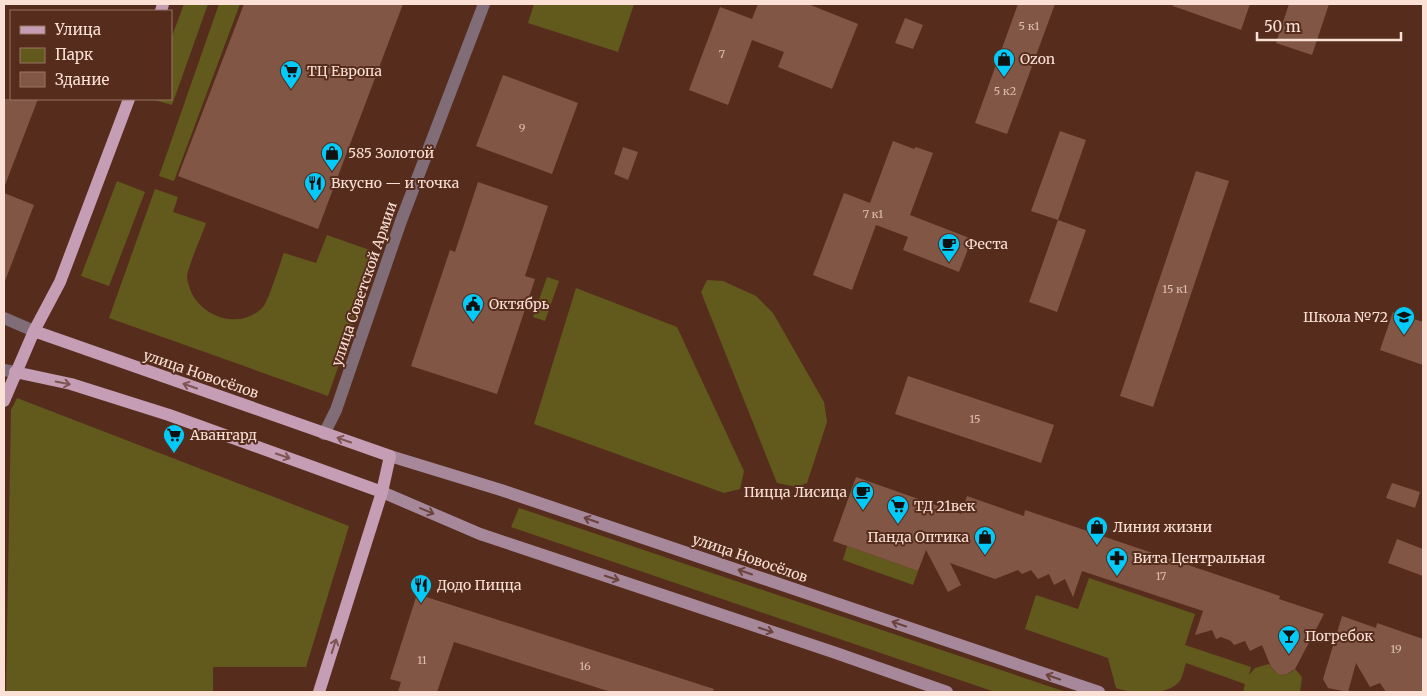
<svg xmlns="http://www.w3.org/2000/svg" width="1427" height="696" font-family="Merriweather,serif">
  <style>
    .green { fill: #625a1d }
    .building { fill: #825644 }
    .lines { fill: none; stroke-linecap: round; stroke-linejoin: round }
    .minor { stroke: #806d78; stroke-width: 12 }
    .tertiary { stroke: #806d78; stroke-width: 12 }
    .secondary { stroke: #a7889b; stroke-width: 12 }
    .primary { stroke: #c59eb5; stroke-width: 12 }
    .oneway { stroke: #7d5552 }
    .oneway2 { stroke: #6a443c }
    .labels { text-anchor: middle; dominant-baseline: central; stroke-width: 4; stroke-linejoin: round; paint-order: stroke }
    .number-label { font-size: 11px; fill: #ddbeb2 }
    .poi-label { font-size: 14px; fill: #fbe0d6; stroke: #562d1d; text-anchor: start }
    .street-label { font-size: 14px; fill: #fbe0d6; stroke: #562d1d }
  </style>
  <rect width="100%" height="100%" fill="#562d1d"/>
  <path class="green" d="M 184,4 L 208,4 L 172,105 L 154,100 L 154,99 L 171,99 L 171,39 Z
    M 219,4 L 240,4 L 174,181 L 159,176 Z
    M 534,4 L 634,4 L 618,52 L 528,23 Z
    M 117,181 L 145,192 L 109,286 L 81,276 Z
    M 155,189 L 178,197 L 173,212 L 206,223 C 202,236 187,267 187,278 C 187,279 189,285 189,286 C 197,316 240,332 263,307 C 269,300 280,263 284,253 L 316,263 L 327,235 L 378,253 L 328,396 L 109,318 Z
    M 547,277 L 559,281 L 545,321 L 533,317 Z
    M 707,280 L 723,281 L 756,296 L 773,313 L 824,402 L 827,422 L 807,483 L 797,487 L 777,483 L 701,292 Z
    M 576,288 L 677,327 L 744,471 L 740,489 L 724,493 L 534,424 Z
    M 17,398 L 349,526 L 306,667 L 213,667 L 213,692 L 6,692 L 11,410 Z
    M 519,508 L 1066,692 L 995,692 L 511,527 Z
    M 847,546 L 918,571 L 913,585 L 843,560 Z
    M 1089,578 L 1195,614 L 1185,645 L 1251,667 L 1249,675 L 1255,668 L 1269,664 C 1275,675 1285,679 1295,669 L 1302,677 L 1300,692 L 1243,692 L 1245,684 L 1186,663 C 1184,668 1183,677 1179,682 C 1166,696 1134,694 1116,688 L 1108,658 L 1025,629 L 1036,595 L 1078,609 Z"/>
  <path class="building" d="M 244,4 L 403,4 L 318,229 L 178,176 Z
    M 758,4 L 808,4 L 858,24 L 832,89 L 778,67 L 784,52 L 752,40 L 728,105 L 689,90 L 720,7 L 752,19 Z
    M 1018,4 L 1055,4 L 1007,134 L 975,123 Z
    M 1173,4 L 1250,4 L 1241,30 L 1173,6 Z
    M 1289,4 L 1329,4 L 1312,55 L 1276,43 Z
    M 905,18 L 923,25 L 913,49 L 895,43 Z
    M 503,75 L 578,103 L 552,174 L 476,146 Z
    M 4,99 L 38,99 L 5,185 L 4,185 Z
    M 1060,131 L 1086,140 L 1058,220 L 1031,211 Z
    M 893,141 L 914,149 L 916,147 L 933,153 L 910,215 L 972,239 L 959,272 L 903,250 L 908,237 L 876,225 L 852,290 L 813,275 L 844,193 L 870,203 Z
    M 623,147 L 638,152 L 628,180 L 614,174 Z
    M 1196,171 L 1229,181 L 1153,407 L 1120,396 Z
    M 478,182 L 548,206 L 525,276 L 535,279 L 497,394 L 411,366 L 450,250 L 455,252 Z
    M 4,193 L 34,205 L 5,281 L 4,281 Z
    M 1058,220 L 1086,230 L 1057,312 L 1029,302 Z
    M 1393,312 L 1423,322 L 1423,365 L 1380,350 Z
    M 908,376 L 1054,425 L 1041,463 L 895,414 Z
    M 856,477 L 961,514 L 967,496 L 1024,516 L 1025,510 L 1280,596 L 1279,599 L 1324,614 L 1295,669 L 1287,674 L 1282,675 L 1278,674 L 1271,667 L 1262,645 L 1250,651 L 1245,641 L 1234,645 L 1231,641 L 1221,637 L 1216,639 L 1212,630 L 1195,635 L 1203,611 L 1082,571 L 1073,597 L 1065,579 L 1054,585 L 1049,574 L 1038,579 L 1031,570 L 1022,574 L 1018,570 L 995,579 L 950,563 L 961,585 L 948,592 L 926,550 L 918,571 L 833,541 Z
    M 1392,483 L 1420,492 L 1415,508 L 1386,498 Z
    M 1397,539 L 1423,549 L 1423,576 L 1388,563 Z
    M 417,594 L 714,689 L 713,692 L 611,692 L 454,642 L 437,692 L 398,692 L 401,682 L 390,679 Z
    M 1342,616 L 1376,628 L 1377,623 L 1423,639 L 1423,692 L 1394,692 L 1390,691 L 1386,692 L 1380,683 L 1370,687 L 1356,663 L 1348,692 L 1328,688 L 1323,679 Z"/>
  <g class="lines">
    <path class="minor" d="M 324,434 L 336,410 L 401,221 L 484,4"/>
    <path class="tertiary" d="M 4,318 L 34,331
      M 4,370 L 15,372"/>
    <path class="secondary" d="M 390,456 L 501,490 L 1099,692
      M 382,492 L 480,534 L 833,652 L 947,692"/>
    <path class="primary" d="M 161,11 L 163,4
      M 34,331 L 390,456 L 382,492 L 319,692
      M 15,372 L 71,384 L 169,415 L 382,492
      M 4,401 L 34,331 L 60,282 L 129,99"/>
  </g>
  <defs><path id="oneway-shaft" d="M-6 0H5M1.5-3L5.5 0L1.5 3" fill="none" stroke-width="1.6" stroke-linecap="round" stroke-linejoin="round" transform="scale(1.25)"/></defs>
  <g class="oneway">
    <use href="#oneway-shaft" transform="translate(63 383) rotate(12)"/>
    <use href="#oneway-shaft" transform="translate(190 386) rotate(-161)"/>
    <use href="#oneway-shaft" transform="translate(344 440) rotate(-161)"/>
    <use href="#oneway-shaft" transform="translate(283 456) rotate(19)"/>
    <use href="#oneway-shaft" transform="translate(334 646) rotate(-72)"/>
  </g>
  <g class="oneway2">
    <use href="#oneway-shaft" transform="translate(427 511) rotate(23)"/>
    <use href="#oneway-shaft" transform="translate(591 520) rotate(-161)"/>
    <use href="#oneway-shaft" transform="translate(745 572) rotate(-161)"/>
    <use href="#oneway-shaft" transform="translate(612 578) rotate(18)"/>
    <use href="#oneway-shaft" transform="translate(899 624) rotate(-161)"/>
    <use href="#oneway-shaft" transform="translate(766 630) rotate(18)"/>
    <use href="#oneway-shaft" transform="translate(1053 677) rotate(-161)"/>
  </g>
  <defs>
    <g id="shop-pin" transform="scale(1.125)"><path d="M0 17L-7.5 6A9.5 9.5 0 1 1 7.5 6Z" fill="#02cbf9" stroke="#562d1d"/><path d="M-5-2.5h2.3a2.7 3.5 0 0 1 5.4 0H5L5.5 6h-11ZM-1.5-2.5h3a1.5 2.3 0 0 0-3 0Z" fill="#111"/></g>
    <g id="supermarket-pin" transform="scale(1.125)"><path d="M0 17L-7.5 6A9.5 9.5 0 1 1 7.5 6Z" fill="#02cbf9" stroke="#562d1d"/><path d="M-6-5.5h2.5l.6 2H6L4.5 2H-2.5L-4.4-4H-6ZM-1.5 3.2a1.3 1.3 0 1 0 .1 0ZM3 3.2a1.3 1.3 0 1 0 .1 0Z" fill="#111"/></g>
    <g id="restaurant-pin" transform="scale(1.125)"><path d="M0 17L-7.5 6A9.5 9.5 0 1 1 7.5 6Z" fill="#02cbf9" stroke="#562d1d"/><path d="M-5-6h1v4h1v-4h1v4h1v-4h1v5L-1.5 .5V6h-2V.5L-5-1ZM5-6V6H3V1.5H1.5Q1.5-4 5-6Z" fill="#111"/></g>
    <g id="cafe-pin" transform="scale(1.125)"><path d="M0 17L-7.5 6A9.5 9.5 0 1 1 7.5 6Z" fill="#02cbf9" stroke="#562d1d"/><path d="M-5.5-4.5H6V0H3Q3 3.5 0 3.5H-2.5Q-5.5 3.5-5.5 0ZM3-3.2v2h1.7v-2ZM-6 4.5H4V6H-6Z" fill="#111"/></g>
    <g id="civic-pin" transform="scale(1.125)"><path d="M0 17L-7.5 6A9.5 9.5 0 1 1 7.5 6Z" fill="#02cbf9" stroke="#562d1d"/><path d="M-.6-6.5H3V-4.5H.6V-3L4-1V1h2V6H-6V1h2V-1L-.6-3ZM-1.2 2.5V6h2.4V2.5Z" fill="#111"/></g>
    <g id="school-pin" transform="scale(1.125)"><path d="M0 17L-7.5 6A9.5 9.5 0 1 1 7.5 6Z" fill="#02cbf9" stroke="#562d1d"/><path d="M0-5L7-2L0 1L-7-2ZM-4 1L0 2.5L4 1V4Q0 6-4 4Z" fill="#111"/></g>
    <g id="pharmacy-pin" transform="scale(1.125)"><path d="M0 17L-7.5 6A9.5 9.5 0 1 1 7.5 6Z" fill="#02cbf9" stroke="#562d1d"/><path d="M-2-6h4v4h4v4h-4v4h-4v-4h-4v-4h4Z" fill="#111"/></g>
    <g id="bar-pin" transform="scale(1.125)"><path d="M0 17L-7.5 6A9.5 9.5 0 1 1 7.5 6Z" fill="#02cbf9" stroke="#562d1d"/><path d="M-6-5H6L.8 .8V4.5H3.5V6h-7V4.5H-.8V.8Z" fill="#111"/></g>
  </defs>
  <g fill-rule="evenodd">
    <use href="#shop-pin" x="1004" y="59"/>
    <use href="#supermarket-pin" x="291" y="71"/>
    <use href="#shop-pin" x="332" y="153"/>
    <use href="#restaurant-pin" x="315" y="183"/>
    <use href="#cafe-pin" x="949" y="244"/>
    <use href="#civic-pin" x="473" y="304"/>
    <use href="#school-pin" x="1404" y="317"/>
    <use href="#supermarket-pin" x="174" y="435"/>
    <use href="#cafe-pin" x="863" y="492"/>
    <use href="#supermarket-pin" x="898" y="506"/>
    <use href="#shop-pin" x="1097" y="527"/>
    <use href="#shop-pin" x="985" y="537"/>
    <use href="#pharmacy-pin" x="1117" y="558"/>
    <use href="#restaurant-pin" x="421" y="585"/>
    <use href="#bar-pin" x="1289" y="636"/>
  </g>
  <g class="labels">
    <g class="number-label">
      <text x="1029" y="26">5 к1</text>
      <text x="722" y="54">7</text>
      <text x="1005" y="91">5 к2</text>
      <text x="522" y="128">9</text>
      <text x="873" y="214">7 к1</text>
      <text x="1175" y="289">15 к1</text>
      <text x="975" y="419">15</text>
      <text x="1161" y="576">17</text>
      <text x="1396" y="649">19</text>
      <text x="422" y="660">11</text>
      <text x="585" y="666">16</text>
    </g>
    <g class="poi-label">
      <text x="1020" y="59">Ozon</text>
      <text x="307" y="71">ТЦ Европа</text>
      <text x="348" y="153">585 Золотой</text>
      <text x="331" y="183">Вкусно — и точка</text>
      <text x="965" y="244">Феста</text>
      <text x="489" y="304">Октябрь</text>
      <text x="1388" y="317" text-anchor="end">Школа №72</text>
      <text x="190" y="435">Авангард</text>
      <text x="847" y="492" text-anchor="end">Пицца Лисица</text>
      <text x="914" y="506">ТД 21век</text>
      <text x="1113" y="527">Линия жизни</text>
      <text x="969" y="537" text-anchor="end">Панда Оптика</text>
      <text x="1133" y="558">Вита Центральная</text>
      <text x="437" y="585">Додо Пицца</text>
      <text x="1305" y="636">Погребок</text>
    </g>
    <g class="street-label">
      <text transform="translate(364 284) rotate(-71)">улица Советской Армии</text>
      <text transform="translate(201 374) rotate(19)">улица Новосёлов</text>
      <text transform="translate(750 558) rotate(19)">улица Новосёлов</text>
    </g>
  </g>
  <rect width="1427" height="696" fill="none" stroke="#fbe0d6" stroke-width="10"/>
  <rect x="10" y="10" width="162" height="90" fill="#562d1d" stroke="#987567"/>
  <rect x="20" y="26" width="25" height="8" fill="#c59eb5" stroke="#987567"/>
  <text x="55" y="35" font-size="15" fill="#fbe0d6">Улица</text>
  <rect x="20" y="48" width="25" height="15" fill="#625a1d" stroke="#987567"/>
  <text x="55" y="60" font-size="15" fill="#fbe0d6">Парк</text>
  <rect x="20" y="72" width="25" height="15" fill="#825644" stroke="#987567"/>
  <text x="55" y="85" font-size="15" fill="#fbe0d6">Здание</text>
  <path d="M1257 32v8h144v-8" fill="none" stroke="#fbe0d6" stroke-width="2.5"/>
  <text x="1264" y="32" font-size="15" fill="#fbe0d6" stroke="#562d1d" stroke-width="4" paint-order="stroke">50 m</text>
</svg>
